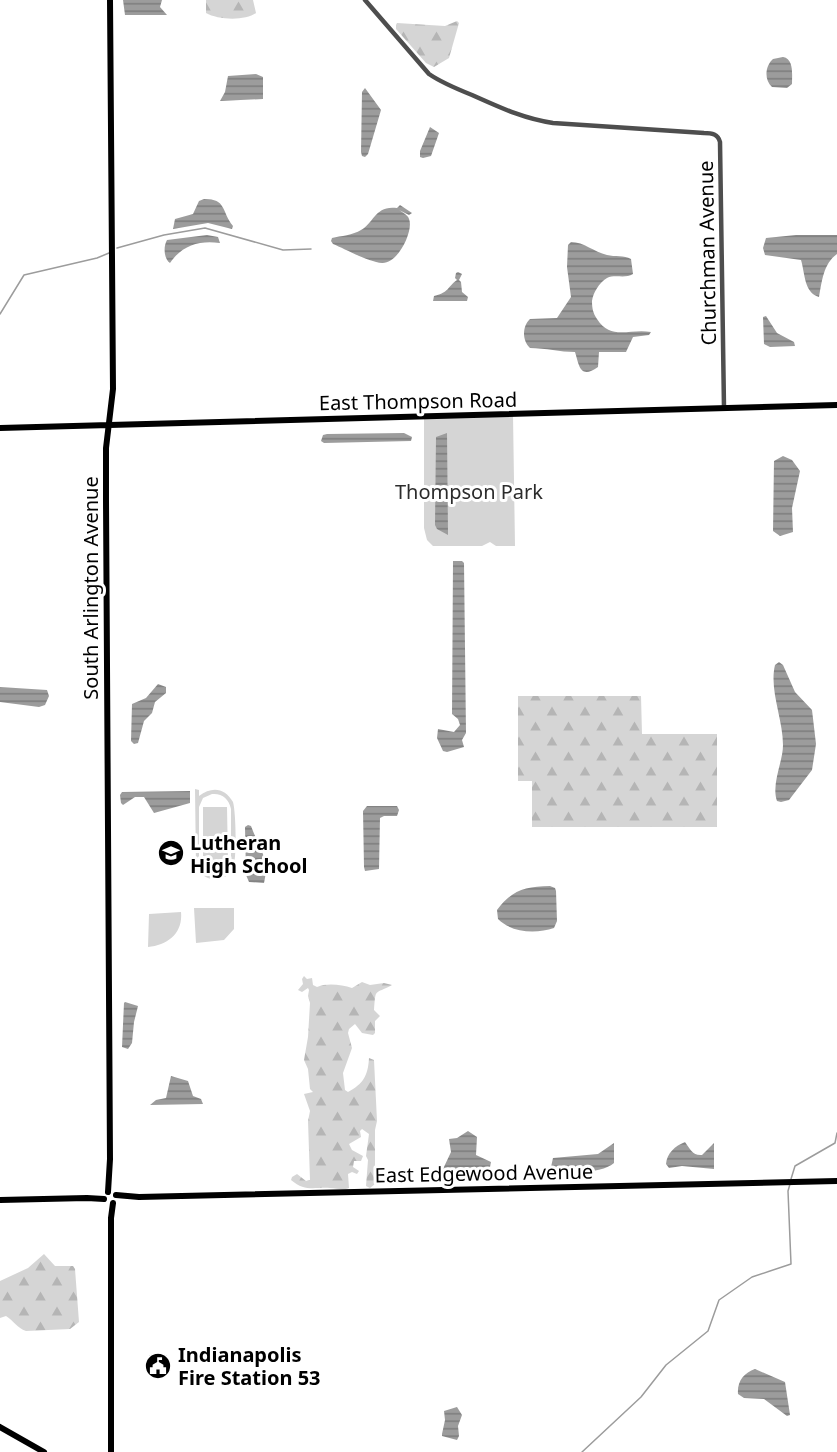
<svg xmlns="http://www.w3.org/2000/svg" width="837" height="1452" font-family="'Noto Sans',sans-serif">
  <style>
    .forest { fill: url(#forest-firs) }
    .park { fill: #d5d5d5; fill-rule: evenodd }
    .water { fill: url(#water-rules) }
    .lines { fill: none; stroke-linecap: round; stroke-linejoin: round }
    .stream { stroke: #9c9c9c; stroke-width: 1.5 }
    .minor { stroke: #4e4e4e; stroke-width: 4.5 }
    .major { stroke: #000; stroke-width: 6 }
    .labels { text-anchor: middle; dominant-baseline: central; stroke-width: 6; stroke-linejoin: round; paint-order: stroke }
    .street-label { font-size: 20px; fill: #000; stroke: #fff }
    .park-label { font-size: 20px; fill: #2c2c2c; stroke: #fff }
    .poi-label { font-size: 20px; font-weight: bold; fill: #000; stroke: #fff; text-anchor: start }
  </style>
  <defs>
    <pattern id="forest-firs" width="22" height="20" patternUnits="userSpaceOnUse" patternTransform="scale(1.5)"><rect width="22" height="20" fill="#d5d5d5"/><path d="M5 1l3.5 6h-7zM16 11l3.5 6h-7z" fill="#b5b5b5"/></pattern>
    <pattern id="water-rules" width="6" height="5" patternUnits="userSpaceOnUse" patternTransform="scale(1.5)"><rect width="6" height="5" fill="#9c9c9c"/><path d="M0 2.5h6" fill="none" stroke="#7d7d7d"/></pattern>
  </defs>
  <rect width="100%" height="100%" fill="#fff"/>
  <path class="forest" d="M 206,0 L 253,0 L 256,13 C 245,21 218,20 206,13 Z
    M 457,21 L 459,23 L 449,58 L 434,67 L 426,63 L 396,29 L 396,25 L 397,23 L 445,26 Z
    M 518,696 L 641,696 L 642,734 L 717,734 L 717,827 L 532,827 L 532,781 L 518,781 Z
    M 304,976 L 307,979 L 312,978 L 313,985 L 317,987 C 325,983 341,984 352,988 L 362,982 L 370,985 L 384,983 L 392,985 C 374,995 376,987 374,1010 L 380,1016 L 375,1021 L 375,1033 L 373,1035 L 362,1033 L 355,1024 L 349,1029 L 348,1033 L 352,1048 L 343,1073 L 345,1090 L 348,1092 C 363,1084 368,1076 369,1058 L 374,1060 L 377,1121 L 375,1130 L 375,1184 L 370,1188 L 366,1186 L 368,1160 L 366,1156 L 369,1134 L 362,1129 L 360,1131 L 361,1137 L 349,1144 L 352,1150 L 363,1156 L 361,1161 L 354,1161 L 353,1167 L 359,1171 L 357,1174 L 352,1172 L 348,1174 L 349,1188 C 341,1191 338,1188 330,1188 C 314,1187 305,1192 291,1180 L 292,1177 L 297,1174 L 306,1181 L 310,1180 L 308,1121 L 310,1111 L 304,1094 L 313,1092 L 310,1089 L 308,1069 L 304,1060 L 308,1037 L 310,1003 L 308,996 L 309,990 L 308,988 L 302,992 L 298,990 L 303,984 L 302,979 Z
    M 44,1254 L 55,1266 L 73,1266 L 75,1269 L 79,1322 L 70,1329 L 26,1331 C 17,1328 14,1321 6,1316 L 0,1318 L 0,1281 L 28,1268 Z"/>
  <path class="park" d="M 513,415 L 515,546 L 496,546 L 490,542 L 482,546 L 433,546 L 427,540 L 424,528 L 424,418 Z
    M 195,789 L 199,790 L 199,796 C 212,786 225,788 233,802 C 236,812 237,859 233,868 C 230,875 222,880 214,879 C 205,879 200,873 196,866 ZM 212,794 C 222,793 229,799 231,809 L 231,862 L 224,872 L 215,875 L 204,870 L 199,862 L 199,807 L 203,798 Z
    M 203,807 L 227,807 L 228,862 L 203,862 Z
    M 194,908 L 234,908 L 234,929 L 224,940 L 196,943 Z
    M 181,912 C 183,933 168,945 148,947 L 149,914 Z"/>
  <path class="water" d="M 123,0 L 162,0 L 160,7 L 167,15 L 125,15 Z
    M 783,57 C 794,59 792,74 792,84 L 787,88 L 772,87 C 764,80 765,66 773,59 Z
    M 256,74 L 263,77 L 263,99 L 220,101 L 225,92 L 228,76 Z
    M 365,88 L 381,110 L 368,154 L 365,157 L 362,156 L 361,152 L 362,92 Z
    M 430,127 L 439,133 L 431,156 L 423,158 L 420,157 L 420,151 Z
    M 204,199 C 227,199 221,211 233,226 L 232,229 L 208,223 L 173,229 L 175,219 L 193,214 L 199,201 Z
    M 400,205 L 412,213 L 409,215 L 399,210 C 402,212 408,215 409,219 C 414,230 398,264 382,263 C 369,262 345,249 333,244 L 331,241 L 332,238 C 341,236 353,235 361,230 C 374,223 375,205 397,208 Z
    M 207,235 L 218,237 L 220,243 C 200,240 182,245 170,263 C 164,259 163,247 167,240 Z
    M 796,235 L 837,235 L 837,254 C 823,264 822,282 819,297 C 804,293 805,273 801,260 L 765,255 L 763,248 L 766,238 Z
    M 571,242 C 584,242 594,252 607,255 C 615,257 624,255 631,259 L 633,274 C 625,279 615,274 607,278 C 599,283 593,293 592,301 C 592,308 593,313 597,319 C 611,341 630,328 651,332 L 649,335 L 633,337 L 626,352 L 599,352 L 598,367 C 580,380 579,365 575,352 C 560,352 546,348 530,348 C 522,341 522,326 530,319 L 557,318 L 571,297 L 567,267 L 568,245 Z
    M 458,272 L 462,274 L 459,280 L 461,282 L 462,292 L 468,297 L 467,301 L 433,301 L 434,296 C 450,292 447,287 457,280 L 455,278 L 456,273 Z
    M 766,316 L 777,333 L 794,342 L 795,346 L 770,347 L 764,344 L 763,317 Z
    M 404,433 L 412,437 L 411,441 L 324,443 L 321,441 L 323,435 L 327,434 Z
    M 447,433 L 448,533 L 448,535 L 437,529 L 435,525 L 436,437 Z
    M 783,456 L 792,460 L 800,471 L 792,508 L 793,532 L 780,536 L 773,531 L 774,461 Z
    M 453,561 L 462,561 L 464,563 L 466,733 L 462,740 L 464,747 L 447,752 L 443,751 L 437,738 L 438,729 L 454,732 L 460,725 L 458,719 L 452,714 Z
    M 779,662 L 783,665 L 795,692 L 812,710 L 816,744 L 812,770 L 789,800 L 781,802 L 777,801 C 771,784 783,762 783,745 C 783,719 769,690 775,665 Z
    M 158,684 L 166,687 L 166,693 L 155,702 L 152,713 L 144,721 L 138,743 L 134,744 L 131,741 L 132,704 L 146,698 Z
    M 0,687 L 47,690 L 49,696 L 45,705 L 39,707 L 0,702 Z
    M 190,791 L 190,803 L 154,813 L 144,797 L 135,797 L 123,805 L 121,803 L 120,795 L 122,792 Z
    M 367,806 L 397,806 L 399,810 L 397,816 L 384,816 L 380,818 L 379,869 L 365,871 L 364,867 L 363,811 Z
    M 248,825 L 251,826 C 259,848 270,858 264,883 L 249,882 L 246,875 L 245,827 Z
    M 550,886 L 555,888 L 556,891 L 557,921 L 554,928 C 536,934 512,933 498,919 L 497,910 C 513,889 525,887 550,886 Z
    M 125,1002 L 138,1006 L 134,1022 L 132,1043 L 128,1049 L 122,1047 L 124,1003 Z
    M 171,1076 L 188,1081 L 193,1096 L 201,1099 L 203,1104 L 150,1105 L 156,1100 L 166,1098 Z
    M 468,1131 L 477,1137 L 476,1155 L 491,1162 L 489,1172 L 444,1172 L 443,1169 L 451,1152 L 449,1139 L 457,1138 Z
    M 685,1142 C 690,1149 693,1156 702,1155 L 714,1143 L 714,1169 L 682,1166 L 669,1168 L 666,1164 C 667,1153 675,1146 685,1142 Z
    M 614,1143 L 614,1163 C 604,1173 564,1175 551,1167 L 553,1158 L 598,1154 Z
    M 755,1369 L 785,1382 L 790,1415 L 787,1416 L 764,1399 L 744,1398 L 738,1394 C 737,1381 744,1373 755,1369 Z
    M 457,1407 L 462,1415 L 458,1426 L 459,1436 L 457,1440 L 442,1436 L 442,1434 L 445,1420 L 444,1411 Z"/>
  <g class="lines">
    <path class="stream" d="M 117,248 L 164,235 L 205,228 L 283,250 L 311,249
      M 0,314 L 24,275 L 97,258 L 109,253
      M 791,1179 L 795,1166 L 835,1143 L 837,1133
      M 582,1452 L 641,1397 L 666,1365 L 708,1331 L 719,1300 L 752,1277 L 791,1264 L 788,1191 L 790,1184"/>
    <path class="minor" d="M 365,0 L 429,74 C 442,83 457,89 472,95 C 499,107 524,119 553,123 L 704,133 C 712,133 718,134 720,142 L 724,408"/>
    <path class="major" d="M 0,428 L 837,405
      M 108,1192 L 110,1159 L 106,500 L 106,448 L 113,389 L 110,0
      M 116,1195 L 139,1197 L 837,1181
      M 0,1200 L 87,1198 L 104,1199
      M 0,1427 L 44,1452
      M 111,1452 L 111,1218 L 113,1203"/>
  </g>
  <defs>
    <g id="school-disc" transform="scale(1.35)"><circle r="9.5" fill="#000" stroke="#fff"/><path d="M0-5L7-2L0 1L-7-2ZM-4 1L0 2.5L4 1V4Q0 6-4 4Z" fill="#fff"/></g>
    <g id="civic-disc" transform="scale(1.35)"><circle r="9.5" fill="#000" stroke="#fff"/><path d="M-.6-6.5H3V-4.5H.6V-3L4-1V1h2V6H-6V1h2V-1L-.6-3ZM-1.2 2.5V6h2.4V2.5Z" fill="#fff"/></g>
  </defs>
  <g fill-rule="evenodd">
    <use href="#school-disc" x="171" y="853"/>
    <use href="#civic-disc" x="158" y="1366"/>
  </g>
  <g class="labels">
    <g class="street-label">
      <text transform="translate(707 253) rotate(-91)">Churchman Avenue</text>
      <text transform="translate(418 401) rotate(-1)">East Thompson Road</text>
      <text transform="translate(90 588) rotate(-90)">South Arlington Avenue</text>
      <text transform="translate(484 1173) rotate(-1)">East Edgewood Avenue</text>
    </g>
    <g class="park-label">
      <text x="469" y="491">Thompson Park</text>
    </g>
    <g class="poi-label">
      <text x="190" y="842">Lutheran<tspan x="190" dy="23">High School</tspan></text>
      <text x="178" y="1354">Indianapolis<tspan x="178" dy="23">Fire Station 53</tspan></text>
    </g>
  </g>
</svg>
